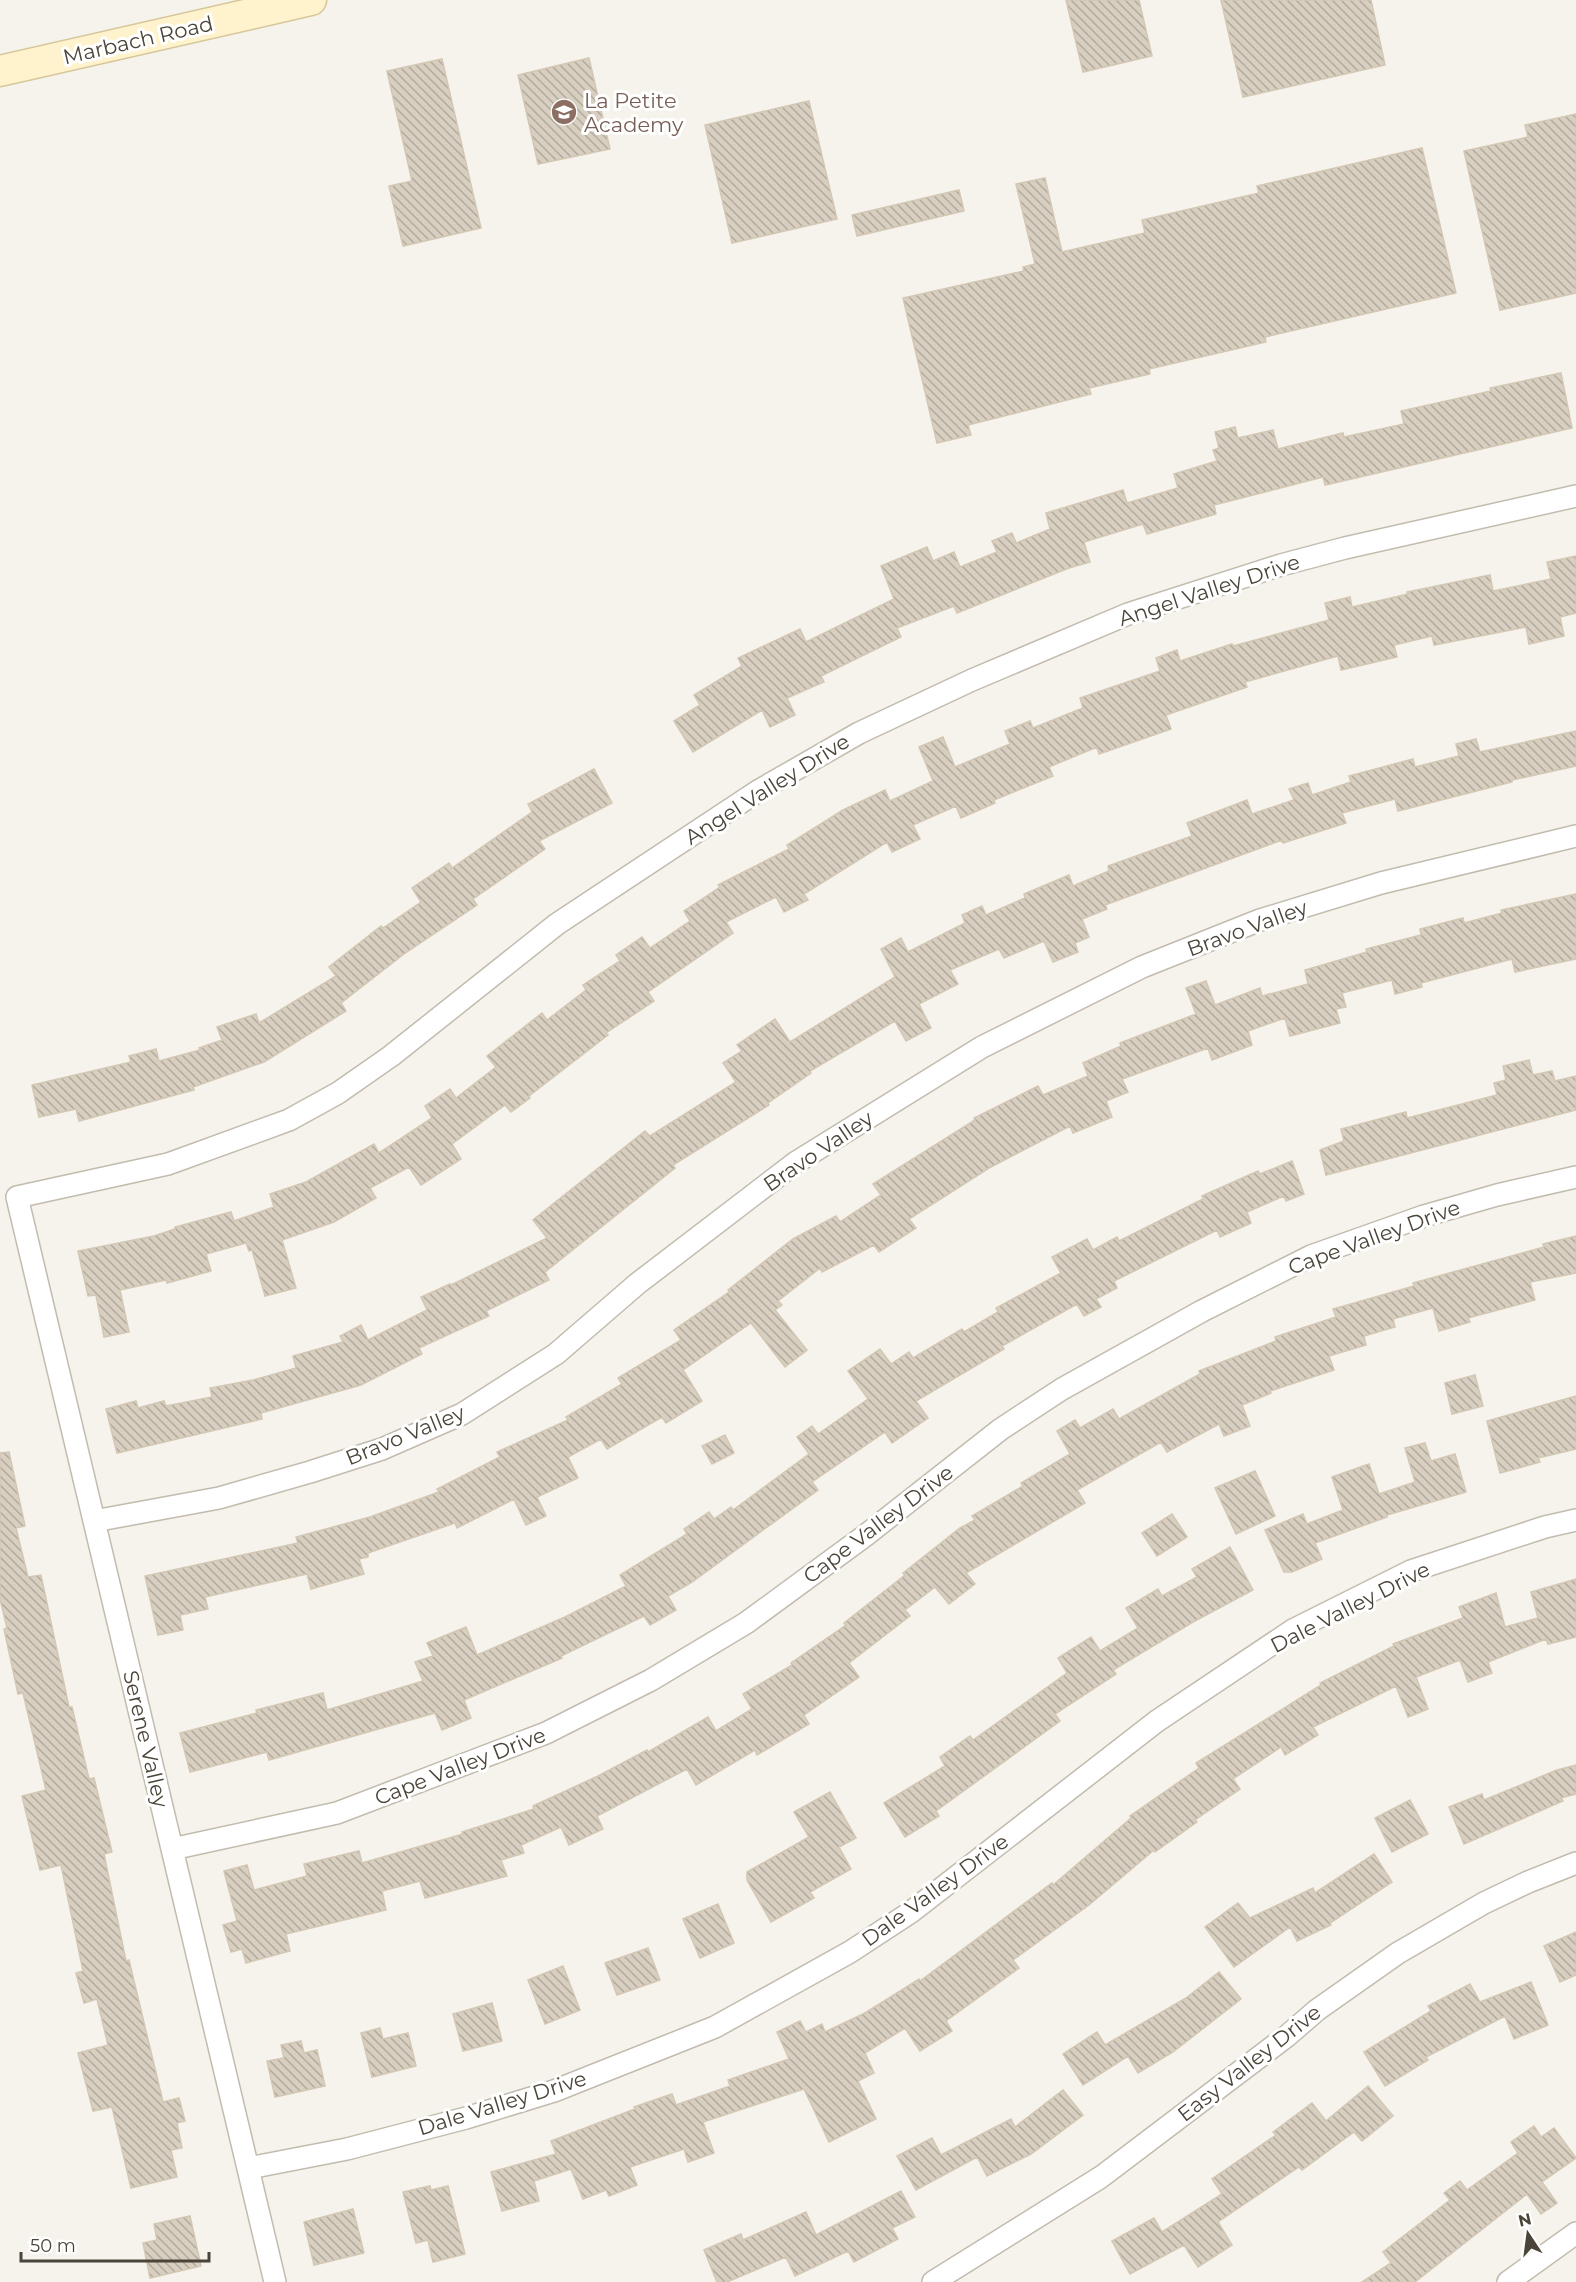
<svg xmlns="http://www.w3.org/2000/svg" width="1576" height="2282" font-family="Montserrat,sans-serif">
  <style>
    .building { fill: url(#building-back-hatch); stroke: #d3c7b4; stroke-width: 1.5 }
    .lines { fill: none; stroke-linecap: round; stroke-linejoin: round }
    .minor-casing { stroke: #c2bbae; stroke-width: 24 }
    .secondary-casing { stroke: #d6c79b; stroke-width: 33 }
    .minor { stroke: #fff; stroke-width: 21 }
    .secondary { stroke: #fff3cd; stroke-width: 30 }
    .labels { text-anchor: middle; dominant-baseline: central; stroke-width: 6; stroke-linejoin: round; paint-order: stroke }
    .street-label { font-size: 21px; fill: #4b4439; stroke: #fff }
    .education-label { font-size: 21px; fill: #785e54; stroke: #fff; text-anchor: start }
  </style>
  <defs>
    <pattern id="building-back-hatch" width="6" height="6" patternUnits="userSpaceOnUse" patternTransform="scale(1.5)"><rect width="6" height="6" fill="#d8cfc1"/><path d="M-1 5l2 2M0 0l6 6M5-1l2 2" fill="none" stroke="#b1aa9e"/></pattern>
  </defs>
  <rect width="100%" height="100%" fill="#f6f3ec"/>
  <path class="building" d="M 1066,0 L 1139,0 L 1152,56 L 1083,72 Z
    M 1221,0 L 1371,0 L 1385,65 L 1243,97 Z
    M 589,58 L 610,149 L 538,164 L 518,75 Z
    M 442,59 L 481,228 L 403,246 L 389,186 L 412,181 L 387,71 Z
    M 809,101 L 837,219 L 732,243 L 705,125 Z
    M 1576,114 L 1576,293 L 1500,310 L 1464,151 L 1528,137 L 1525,125 Z
    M 1422,148 L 1456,293 L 1265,337 L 1266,342 L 1149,369 L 1150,374 L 1089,388 L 1091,394 L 968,425 L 971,435 L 937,443 L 903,298 L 1024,271 L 1023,267 L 1035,264 L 1016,184 L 1045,178 L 1062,252 L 1145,233 L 1142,220 L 1259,193 L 1257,186 Z
    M 959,190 L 964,211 L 857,236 L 852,215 Z
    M 1561,373 L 1572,428 L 1325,485 L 1323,477 L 1214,505 L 1216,514 L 1147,534 L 1143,524 L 1084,542 L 1090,562 L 1069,568 L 957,613 L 954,606 L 897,628 L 901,637 L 821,676 L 824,682 L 787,698 L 795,715 L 770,727 L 762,710 L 693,752 L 674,721 L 700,705 L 694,695 L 742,666 L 738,658 L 800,629 L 806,642 L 894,599 L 881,566 L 927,547 L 933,561 L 954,552 L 960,567 L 997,552 L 992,541 L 1012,533 L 1016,543 L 1050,529 L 1046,513 L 1123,490 L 1127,503 L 1178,488 L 1174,474 L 1217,461 L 1213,450 L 1219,448 L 1215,432 L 1235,427 L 1238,438 L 1273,430 L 1278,449 L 1343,433 L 1344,437 L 1404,424 L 1401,411 L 1491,391 L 1490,388 Z
    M 1576,556 L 1576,613 L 1560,617 L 1564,636 L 1529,644 L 1526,627 L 1434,645 L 1432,636 L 1394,645 L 1397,657 L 1341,670 L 1338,656 L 1245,682 L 1247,687 L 1166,715 L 1171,729 L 1099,754 L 1097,747 L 1049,767 L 1053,776 L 994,800 L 995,803 L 961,818 L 956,806 L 913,825 L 920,839 L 892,852 L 887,842 L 804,894 L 808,900 L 784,912 L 776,897 L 726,922 L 733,933 L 648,992 L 654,1001 L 606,1033 L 608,1035 L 529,1096 L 530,1098 L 511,1112 L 505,1105 L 452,1144 L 461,1159 L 421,1185 L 409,1167 L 370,1188 L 376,1198 L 334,1222 L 282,1240 L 296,1288 L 265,1296 L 252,1250 L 249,1251 L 246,1243 L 206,1254 L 211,1271 L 167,1283 L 166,1280 L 120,1290 L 129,1332 L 104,1337 L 96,1295 L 88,1296 L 78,1251 L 154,1236 L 175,1229 L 175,1227 L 231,1212 L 234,1221 L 274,1207 L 270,1194 L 306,1182 L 374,1144 L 379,1153 L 432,1118 L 425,1106 L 450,1089 L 456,1098 L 496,1067 L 487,1056 L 542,1013 L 547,1020 L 586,990 L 583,985 L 620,961 L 616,955 L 642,937 L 650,948 L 690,921 L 684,911 L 720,887 L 718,885 L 789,849 L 787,845 L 843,810 L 885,790 L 890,801 L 933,781 L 919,747 L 943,737 L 955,767 L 1010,744 L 1005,731 L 1030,721 L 1033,728 L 1083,708 L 1080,698 L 1160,671 L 1156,658 L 1177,650 L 1180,661 L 1232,644 L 1233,646 L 1329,620 L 1325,603 L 1350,597 L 1352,607 L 1408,594 L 1407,592 L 1490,575 L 1493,591 L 1551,579 L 1547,562 Z
    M 1576,731 L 1576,766 L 1512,780 L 1512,782 L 1398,811 L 1395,799 L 1342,813 L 1346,823 L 1283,843 L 1282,840 L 1105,905 L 1107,909 L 1082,919 L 1089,937 L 1075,943 L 1078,952 L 1053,962 L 1044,941 L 1004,958 L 999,949 L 950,970 L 958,984 L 919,1004 L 931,1028 L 906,1041 L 895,1021 L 810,1071 L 811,1073 L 768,1103 L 769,1105 L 673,1165 L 675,1168 L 545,1272 L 549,1280 L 486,1311 L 489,1316 L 419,1348 L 422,1354 L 361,1385 L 261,1413 L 262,1419 L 117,1453 L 106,1409 L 136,1401 L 138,1408 L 164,1401 L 166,1406 L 212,1397 L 210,1388 L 253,1380 L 296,1368 L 293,1356 L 343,1342 L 340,1336 L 361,1325 L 368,1340 L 427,1310 L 421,1297 L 450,1284 L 451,1285 L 547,1238 L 533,1220 L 645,1131 L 650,1136 L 736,1082 L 723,1063 L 742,1051 L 737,1045 L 775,1019 L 790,1042 L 895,977 L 881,949 L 901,938 L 908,952 L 965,923 L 962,915 L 982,906 L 986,915 L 1025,898 L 1024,894 L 1069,875 L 1073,886 L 1109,871 L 1108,866 L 1192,836 L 1187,823 L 1247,800 L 1252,814 L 1294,800 L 1289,789 L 1308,783 L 1312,795 L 1351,782 L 1349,776 L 1413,759 L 1415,767 L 1459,756 L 1456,744 L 1476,739 L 1480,752 Z
    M 594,769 L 612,803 L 539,841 L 545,849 L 473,899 L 477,905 L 404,954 L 341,1003 L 346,1011 L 264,1062 L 193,1087 L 194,1090 L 79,1121 L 76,1109 L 39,1117 L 32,1085 L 131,1062 L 129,1056 L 156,1049 L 159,1061 L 200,1050 L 199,1048 L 222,1040 L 217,1027 L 256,1014 L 259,1023 L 336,976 L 329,967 L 381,926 L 383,928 L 421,902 L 412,888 L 449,863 L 452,868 L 532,812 L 528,804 Z
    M 1576,894 L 1576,959 L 1515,972 L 1512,959 L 1421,983 L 1422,987 L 1395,994 L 1392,980 L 1342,993 L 1346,1007 L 1336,1009 L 1340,1023 L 1290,1036 L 1285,1018 L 1248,1031 L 1252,1045 L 1212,1060 L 1208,1048 L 1122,1079 L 1128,1092 L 1106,1101 L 1112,1117 L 1073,1133 L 1070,1126 L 989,1168 L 909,1219 L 916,1228 L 879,1252 L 874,1245 L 822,1272 L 820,1268 L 778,1301 L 782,1305 L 775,1310 L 807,1350 L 785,1367 L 751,1323 L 683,1370 L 702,1401 L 666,1423 L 662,1417 L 607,1449 L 601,1439 L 568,1457 L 578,1478 L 537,1497 L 546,1516 L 526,1525 L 514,1499 L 457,1528 L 455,1523 L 368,1553 L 368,1557 L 359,1559 L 364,1574 L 311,1589 L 307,1574 L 205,1597 L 208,1609 L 180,1615 L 183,1630 L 158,1635 L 145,1576 L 298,1543 L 296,1537 L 370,1517 L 439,1492 L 437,1489 L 500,1457 L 497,1452 L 568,1420 L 566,1417 L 622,1384 L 618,1378 L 681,1340 L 674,1330 L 729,1292 L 728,1290 L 793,1239 L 836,1216 L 840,1222 L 881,1195 L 873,1184 L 975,1120 L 974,1118 L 1038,1086 L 1043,1095 L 1088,1076 L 1083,1063 L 1121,1046 L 1120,1043 L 1196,1014 L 1186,988 L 1206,981 L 1215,1005 L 1260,988 L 1262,996 L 1308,984 L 1305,970 L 1367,952 L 1366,949 L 1421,935 L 1420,929 L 1463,918 L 1464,923 L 1502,913 L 1501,910 Z
    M 1529,1060 L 1533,1075 L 1552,1071 L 1555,1081 L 1576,1076 L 1576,1110 L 1326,1175 L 1320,1150 L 1344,1141 L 1341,1129 L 1406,1112 L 1407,1118 L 1497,1095 L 1494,1083 L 1506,1080 L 1503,1066 Z
    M 1292,1161 L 1304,1194 L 1286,1201 L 1284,1196 L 1247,1212 L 1251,1223 L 1220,1237 L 1217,1230 L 1114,1281 L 1117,1288 L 1096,1299 L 1101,1307 L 1084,1316 L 1077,1304 L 1002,1346 L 1004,1349 L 916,1401 L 928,1418 L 892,1443 L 885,1432 L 812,1482 L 818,1490 L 692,1582 L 668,1596 L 676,1610 L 650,1625 L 644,1616 L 561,1656 L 562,1658 L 464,1700 L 471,1718 L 442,1730 L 435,1713 L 269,1760 L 267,1752 L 190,1772 L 180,1733 L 257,1713 L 256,1710 L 323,1693 L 327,1710 L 423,1681 L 415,1662 L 433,1656 L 427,1643 L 466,1627 L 477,1655 L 565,1617 L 626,1586 L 620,1575 L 687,1534 L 684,1529 L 709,1512 L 714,1519 L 731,1507 L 733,1510 L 809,1454 L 797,1437 L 812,1426 L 818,1434 L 868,1399 L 848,1371 L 880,1349 L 891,1364 L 909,1352 L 913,1358 L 962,1329 L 964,1332 L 998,1312 L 996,1308 L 1061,1273 L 1052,1257 L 1087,1239 L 1093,1250 L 1117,1237 L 1119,1241 L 1203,1199 L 1202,1196 L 1258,1171 L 1260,1174 Z
    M 1576,1236 L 1576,1273 L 1530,1282 L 1535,1300 L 1468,1318 L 1470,1322 L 1439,1331 L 1433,1308 L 1393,1319 L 1395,1327 L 1364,1336 L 1366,1345 L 1329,1356 L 1334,1370 L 1270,1391 L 1271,1393 L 1242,1405 L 1250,1426 L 1224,1436 L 1219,1424 L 1167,1452 L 1161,1442 L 1077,1490 L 1085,1503 L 966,1573 L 975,1584 L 949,1604 L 935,1587 L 905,1610 L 910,1616 L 849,1663 L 859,1677 L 804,1715 L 809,1724 L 757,1755 L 755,1750 L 696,1785 L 687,1769 L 597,1816 L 603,1829 L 569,1845 L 561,1827 L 521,1845 L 524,1853 L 501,1860 L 507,1876 L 425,1898 L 420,1881 L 382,1891 L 386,1910 L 286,1934 L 290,1951 L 246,1963 L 242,1949 L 231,1952 L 223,1925 L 237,1921 L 224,1871 L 247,1865 L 254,1890 L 307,1876 L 304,1864 L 359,1851 L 362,1863 L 463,1834 L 462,1832 L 534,1809 L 533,1806 L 598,1776 L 647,1750 L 648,1752 L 708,1717 L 716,1731 L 752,1709 L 743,1694 L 792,1665 L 791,1663 L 846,1625 L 844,1623 L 905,1575 L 903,1573 L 960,1528 L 975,1520 L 972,1516 L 1023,1486 L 1021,1483 L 1070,1454 L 1057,1431 L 1075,1420 L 1080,1428 L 1113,1409 L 1119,1419 L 1200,1374 L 1199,1371 L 1276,1341 L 1275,1337 L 1336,1317 L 1333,1309 L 1414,1286 L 1413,1283 L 1544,1247 L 1543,1244 Z
    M 1475,1375 L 1483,1406 L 1452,1414 L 1445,1383 Z
    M 1576,1396 L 1576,1449 L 1538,1458 L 1540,1462 L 1500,1473 L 1487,1421 Z
    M 725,1435 L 734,1453 L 712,1464 L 702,1446 Z
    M 1425,1443 L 1431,1461 L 1455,1454 L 1466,1492 L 1387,1515 L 1387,1517 L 1315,1543 L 1322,1559 L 1292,1572 L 1284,1572 L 1265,1530 L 1303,1514 L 1307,1524 L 1343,1510 L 1332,1477 L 1369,1464 L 1379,1494 L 1415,1482 L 1405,1448 Z
    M 9,1452 L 25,1526 L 16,1528 L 28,1577 L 41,1575 L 69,1707 L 72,1707 L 89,1779 L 94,1778 L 112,1852 L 104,1854 L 126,1961 L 129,1960 L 163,2102 L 179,2098 L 185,2121 L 177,2123 L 182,2148 L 171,2150 L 177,2177 L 131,2188 L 112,2107 L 93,2111 L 78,2053 L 108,2045 L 97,1999 L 84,2003 L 76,1973 L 83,1971 L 61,1865 L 40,1870 L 22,1796 L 46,1790 L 23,1693 L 18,1694 L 4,1629 L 7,1628 L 0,1599 L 0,1453 Z
    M 1255,1471 L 1275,1516 L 1236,1534 L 1215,1488 Z
    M 1172,1514 L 1187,1537 L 1157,1556 L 1142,1533 Z
    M 1230,1547 L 1253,1590 L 1193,1622 L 1113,1670 L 1116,1674 L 1055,1714 L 1060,1721 L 936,1811 L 939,1816 L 905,1837 L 884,1803 L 945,1766 L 940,1757 L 970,1736 L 973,1740 L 1067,1673 L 1058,1658 L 1091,1637 L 1100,1651 L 1138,1628 L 1126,1608 L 1158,1589 L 1162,1596 L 1197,1577 L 1192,1569 Z
    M 1576,1579 L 1576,1637 L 1548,1644 L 1546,1639 L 1488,1662 L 1492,1673 L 1468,1682 L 1460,1660 L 1416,1677 L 1428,1709 L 1408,1717 L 1396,1686 L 1313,1727 L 1318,1735 L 1285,1755 L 1281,1747 L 1233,1779 L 1240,1789 L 1195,1820 L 1197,1822 L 1155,1852 L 1154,1850 L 1089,1905 L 1013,1960 L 1019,1968 L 946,2021 L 952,2031 L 920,2051 L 905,2028 L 865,2053 L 874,2073 L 858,2081 L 876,2119 L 829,2142 L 804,2089 L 703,2122 L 714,2153 L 688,2162 L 684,2149 L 630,2167 L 637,2185 L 609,2196 L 606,2190 L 583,2199 L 571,2169 L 534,2181 L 539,2201 L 502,2211 L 491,2172 L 556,2154 L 551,2141 L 635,2109 L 634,2107 L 672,2094 L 676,2105 L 730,2086 L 728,2080 L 789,2059 L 777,2032 L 800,2021 L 806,2032 L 822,2024 L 825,2032 L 865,2013 L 919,1979 L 920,1981 L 1052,1883 L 1053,1885 L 1131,1818 L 1130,1816 L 1199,1768 L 1196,1763 L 1321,1685 L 1320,1683 L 1394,1646 L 1393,1644 L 1463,1618 L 1459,1607 L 1496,1593 L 1505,1627 L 1538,1618 L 1531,1592 Z
    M 1576,1765 L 1576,1794 L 1561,1798 L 1563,1801 L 1464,1844 L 1449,1807 L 1482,1794 L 1484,1800 L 1557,1770 Z
    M 830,1792 L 856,1838 L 839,1847 L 851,1869 L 810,1892 L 814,1898 L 771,1922 L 747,1880 L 747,1872 L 809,1837 L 794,1812 Z
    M 1410,1800 L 1428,1834 L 1392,1852 L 1375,1818 Z
    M 1374,1854 L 1392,1882 L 1330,1923 L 1331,1925 L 1297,1941 L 1290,1927 L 1234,1967 L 1205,1927 L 1238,1903 L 1250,1918 L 1313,1888 L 1315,1893 Z
    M 718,1904 L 734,1943 L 700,1958 L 683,1919 Z
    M 1576,1932 L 1576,1975 L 1560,1982 L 1544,1946 Z
    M 648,1948 L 660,1980 L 617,1995 L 605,1963 Z
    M 563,1966 L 580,2010 L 545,2024 L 528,1980 Z
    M 1219,1972 L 1241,1999 L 1173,2052 L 1138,2073 L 1128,2056 L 1083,2085 L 1063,2054 L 1097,2032 L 1105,2045 L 1186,1998 Z
    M 1531,1982 L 1548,2025 L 1514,2039 L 1505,2016 L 1426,2057 L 1428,2060 L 1385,2086 L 1364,2052 L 1431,2011 L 1428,2006 L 1470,1984 L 1480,2002 Z
    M 492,2003 L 502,2041 L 463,2051 L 453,2014 Z
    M 380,2028 L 383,2039 L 408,2033 L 416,2066 L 372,2077 L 361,2033 Z
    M 301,2041 L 304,2053 L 317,2050 L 325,2086 L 275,2097 L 267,2061 L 284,2058 L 281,2045 Z
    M 1368,2086 L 1393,2116 L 1362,2141 L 1354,2132 L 1302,2170 L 1299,2167 L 1218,2222 L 1232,2245 L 1198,2267 L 1184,2245 L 1130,2274 L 1112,2241 L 1154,2218 L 1162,2232 L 1222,2194 L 1212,2179 L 1276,2135 L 1273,2132 L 1312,2103 L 1326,2121 Z
    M 1063,2090 L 1083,2115 L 1031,2154 L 987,2176 L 977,2157 L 916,2190 L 897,2156 L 932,2138 L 941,2155 L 1011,2119 L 1015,2127 Z
    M 1534,2126 L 1541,2137 L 1554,2128 L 1576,2158 L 1542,2182 L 1557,2203 L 1541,2214 L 1527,2194 L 1415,2282 L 1362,2282 L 1391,2263 L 1383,2252 L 1450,2200 L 1444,2193 L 1460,2181 L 1467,2190 L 1518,2153 L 1511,2142 Z
    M 430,2186 L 431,2190 L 448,2186 L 465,2254 L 433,2262 L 428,2240 L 416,2243 L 403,2192 Z
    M 901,2191 L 915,2217 L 892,2228 L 898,2239 L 854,2262 L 848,2251 L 795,2276 L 786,2257 L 727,2282 L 717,2282 L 704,2250 L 741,2234 L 743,2240 L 806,2212 L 816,2235 Z
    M 353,2209 L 364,2253 L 314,2265 L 304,2222 Z
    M 190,2216 L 201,2266 L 150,2278 L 143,2243 L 157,2240 L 154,2224 Z"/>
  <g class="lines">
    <g class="minor-casing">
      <path id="minor" d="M 94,1521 L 219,1498 L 310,1472 L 382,1449 L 462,1414 L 556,1354 L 637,1284 L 795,1163 L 982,1047 L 1142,967 L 1260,920 L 1381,883 L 1576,836
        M 172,1849 L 337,1813 L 546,1733 L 651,1680 L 746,1623 L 866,1535 L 1001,1429 L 1062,1389 L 1202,1311 L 1311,1256 L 1424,1216 L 1497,1195 L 1576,1177
        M 249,2168 L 347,2149 L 466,2118 L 554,2091 L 715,2027 L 850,1952 L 911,1912 L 1157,1721 L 1293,1630 L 1411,1571 L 1545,1527 L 1576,1520
        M 275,2282 L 17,1197 L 168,1164 L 289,1120 L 338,1093 L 391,1056 L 557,924 L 758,791 L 859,733 L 972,680 L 1128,614 L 1281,565 L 1345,548 L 1576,496
        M 933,2282 L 1101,2177 L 1287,2036 L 1317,2010 L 1398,1953 L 1484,1903 L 1528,1882 L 1576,1863
        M 1508,2282 L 1576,2233"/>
    </g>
    <g class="secondary-casing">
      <path id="secondary" d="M 0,71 L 311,0"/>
    </g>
    <use href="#minor" class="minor"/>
    <use href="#secondary" class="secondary"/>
  </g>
  <defs>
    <g id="school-disc" transform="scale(1.35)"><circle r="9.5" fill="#8d6e63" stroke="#fff"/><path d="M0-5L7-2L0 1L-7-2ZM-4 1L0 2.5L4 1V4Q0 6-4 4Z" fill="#fff"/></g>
  </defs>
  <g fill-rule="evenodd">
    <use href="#school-disc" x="564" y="112"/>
  </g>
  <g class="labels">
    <g class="street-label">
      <text transform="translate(138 40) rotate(-13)">Marbach Road</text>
      <text transform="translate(1209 590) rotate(-18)">Angel Valley Drive</text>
      <text transform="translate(767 789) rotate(-32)">Angel Valley Drive</text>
      <text transform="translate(1247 928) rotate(-20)">Bravo Valley</text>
      <text transform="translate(818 1151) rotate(-34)">Bravo Valley</text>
      <text transform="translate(1374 1237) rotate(-20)">Cape Valley Drive</text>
      <text transform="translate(405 1435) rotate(-22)">Bravo Valley</text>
      <text transform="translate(878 1524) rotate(-37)">Cape Valley Drive</text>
      <text transform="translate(1350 1607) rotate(-27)">Dale Valley Drive</text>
      <text transform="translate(146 1739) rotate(77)">Serene Valley</text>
      <text transform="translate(460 1766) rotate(-21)">Cape Valley Drive</text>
      <text transform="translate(935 1890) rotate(-36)">Dale Valley Drive</text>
      <text transform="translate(1249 2063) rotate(-38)">Easy Valley Drive</text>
      <text transform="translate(502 2103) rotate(-17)">Dale Valley Drive</text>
    </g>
    <g class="education-label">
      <text x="584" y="100">La Petite<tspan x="584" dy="24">Academy</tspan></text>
    </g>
  </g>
  <g transform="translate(1528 2234) rotate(347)" stroke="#ffffff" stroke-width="4.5" paint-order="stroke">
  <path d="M0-4.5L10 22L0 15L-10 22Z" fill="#4b4439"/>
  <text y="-9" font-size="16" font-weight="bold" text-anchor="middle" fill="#4b4439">N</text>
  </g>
  <path d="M21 2252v9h188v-9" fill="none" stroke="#4b4439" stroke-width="3"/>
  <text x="30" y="2252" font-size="18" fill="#4b4439" stroke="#ffffff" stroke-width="4.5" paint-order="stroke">50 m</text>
</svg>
